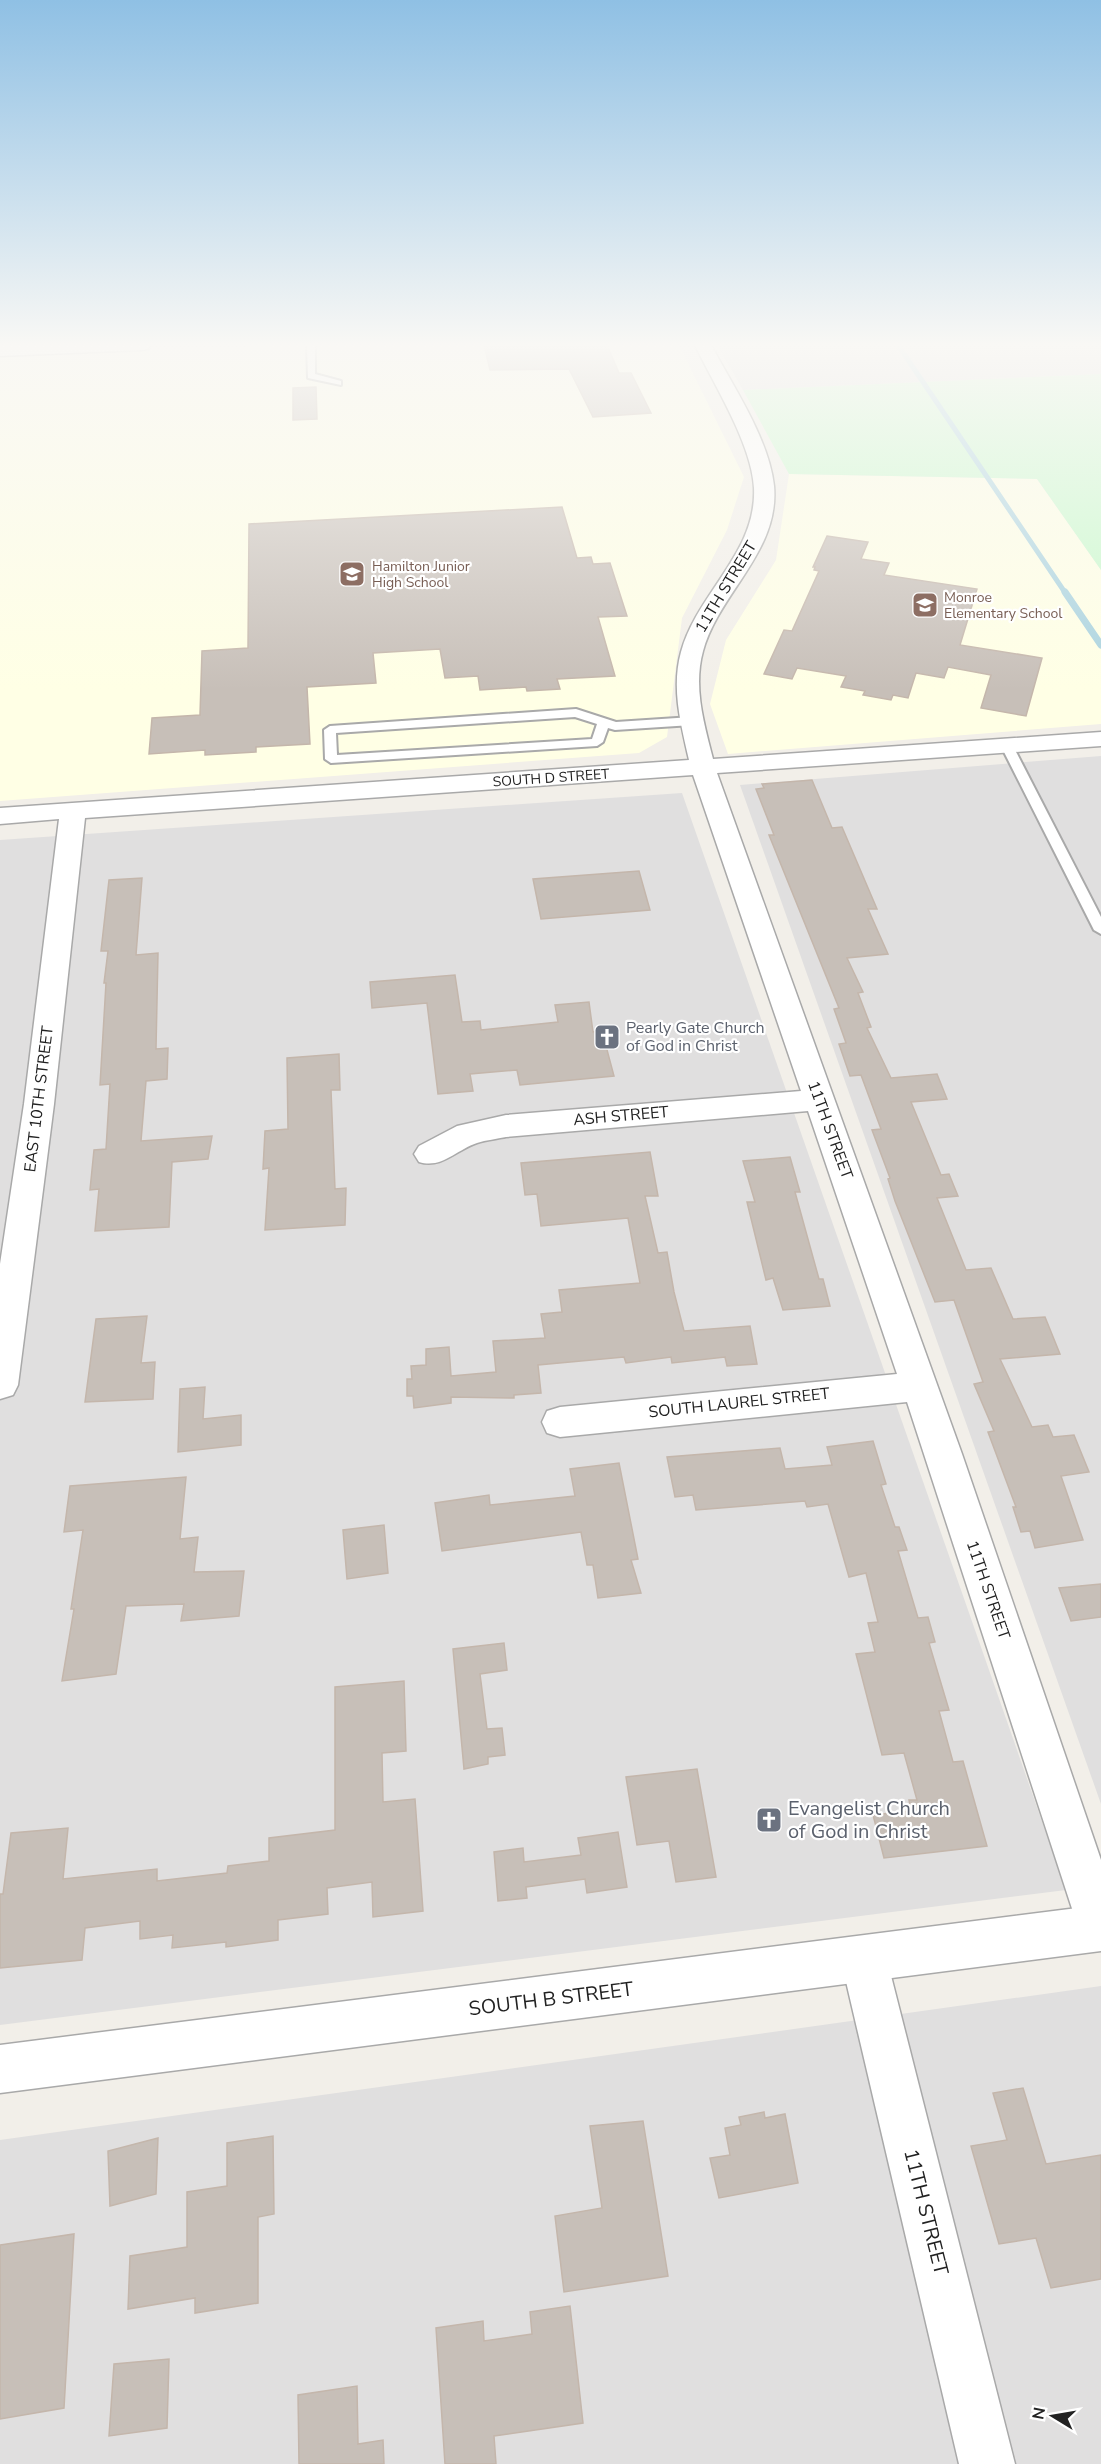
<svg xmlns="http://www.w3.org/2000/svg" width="1101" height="2464" font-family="'Nunito Sans',sans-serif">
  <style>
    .residential { fill: #e0dfdf }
    .education { fill: #ffffe5 }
    .park { fill: #c8facc }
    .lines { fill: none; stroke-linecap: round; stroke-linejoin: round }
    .stream-far1 { stroke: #aad3df; stroke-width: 5 }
    .stream { stroke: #aad3df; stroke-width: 7 }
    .building { fill: #c7bfb8; stroke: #c4b6ab; stroke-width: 1.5 }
    .service-casing { stroke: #a9a9a9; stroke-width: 4 }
    .minor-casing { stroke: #a9a9a9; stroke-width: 3 }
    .tertiary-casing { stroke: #a9a9a9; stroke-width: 3 }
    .service { fill: #fff; fill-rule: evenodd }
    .minor { fill: #fff; fill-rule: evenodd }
    .tertiary { fill: #fff; fill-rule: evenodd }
    .labels { text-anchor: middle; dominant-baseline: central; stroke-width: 4.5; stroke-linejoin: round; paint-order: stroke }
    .far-education-label { font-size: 14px; fill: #785e54; stroke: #fff; text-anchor: start }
    .far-street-label { font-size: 14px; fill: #222; stroke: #fff }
    .street-label { font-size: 16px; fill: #222; stroke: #fff }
    .worship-label { font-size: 16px; fill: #5b616d; stroke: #fff; text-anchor: start }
    .near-worship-label { font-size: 20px; fill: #5b616d; stroke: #fff; text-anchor: start }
    .near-street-label { font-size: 20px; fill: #222; stroke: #fff }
  </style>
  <rect width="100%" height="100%" fill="#f2efe9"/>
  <path class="residential" d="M 717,345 L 1101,345 L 1101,374 L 743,390 Z
    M 1101,756 L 1101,1804 L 740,785 Z
    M 682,793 L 1066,1890 L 0,2025 L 0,840 Z
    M 1101,1986 L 1101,2464 L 0,2464 L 0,2140 Z"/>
  <path class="education" d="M 299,345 L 679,345 L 744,477 L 727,530 L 682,618 L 667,737 L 639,753 L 0,801 L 0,356 Z
    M 789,474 L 1037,479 L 1101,570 L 1101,724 L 728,754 L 710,704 L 726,640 L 776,560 Z"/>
  <path class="park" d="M 1101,374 L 1101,570 L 1037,479 L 789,474 L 743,390 Z"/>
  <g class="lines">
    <path class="stream-far1" d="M 898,345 L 1066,594"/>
    <path class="stream" d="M 1065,592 L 1101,645"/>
  </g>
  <path class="building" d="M 484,345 L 607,345 L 619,373 L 631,373 L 651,413 L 593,417 L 569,369 L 490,370 Z
    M 316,387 L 317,419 L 293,420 L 293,388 Z
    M 562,507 L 577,558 L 591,557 L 593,564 L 610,563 L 627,616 L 598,617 L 615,676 L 557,679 L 560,689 L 527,691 L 526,687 L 480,690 L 478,676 L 445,678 L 440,649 L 373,653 L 376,683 L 307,687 L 310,744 L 256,747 L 256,752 L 205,755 L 205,750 L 149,754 L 152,718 L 200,715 L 202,651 L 248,648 L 249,524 Z
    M 827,536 L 868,542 L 861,559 L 889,563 L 884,575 L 977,589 L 960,645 L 1042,658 L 1026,716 L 981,708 L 991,675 L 948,667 L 944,678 L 916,673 L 908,698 L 893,695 L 891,700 L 863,695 L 865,691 L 841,687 L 846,676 L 797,668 L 792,679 L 764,674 L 784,630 L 792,631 L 819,571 L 814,570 L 815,567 L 813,567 Z
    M 812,780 L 832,828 L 842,827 L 877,909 L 868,909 L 888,954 L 847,958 L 863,992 L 858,993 L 871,1027 L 867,1028 L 891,1078 L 937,1074 L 947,1099 L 911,1102 L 941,1175 L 949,1174 L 958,1196 L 937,1198 L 966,1270 L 991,1268 L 1013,1319 L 1045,1317 L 1060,1354 L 1000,1359 L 1032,1427 L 1048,1425 L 1053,1437 L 1074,1435 L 1089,1472 L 1061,1476 L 1083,1540 L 1035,1548 L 1030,1531 L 1021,1532 L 1013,1507 L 1016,1507 L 988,1432 L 994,1431 L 974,1384 L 983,1382 L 954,1300 L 935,1302 L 895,1201 L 888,1179 L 890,1178 L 872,1130 L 881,1129 L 861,1075 L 850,1076 L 839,1044 L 846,1043 L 834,1009 L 839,1008 L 769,835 L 774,835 L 756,789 L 764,788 L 762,784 Z
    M 639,871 L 650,910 L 541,919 L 533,879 Z
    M 142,878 L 136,955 L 158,953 L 156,1049 L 168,1048 L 167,1079 L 146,1081 L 141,1141 L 212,1136 L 208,1159 L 172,1162 L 169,1227 L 95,1231 L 99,1189 L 90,1190 L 94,1150 L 106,1149 L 110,1084 L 100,1085 L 106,983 L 104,983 L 108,951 L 101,951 L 109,880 Z
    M 455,975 L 462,1022 L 480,1021 L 481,1030 L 558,1022 L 555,1005 L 589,1002 L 593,1032 L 602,1031 L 614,1076 L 520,1085 L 517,1070 L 470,1074 L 473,1091 L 438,1094 L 427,1003 L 372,1008 L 370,982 Z
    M 339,1054 L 340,1090 L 331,1090 L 335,1189 L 346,1188 L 345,1225 L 265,1230 L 269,1168 L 263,1169 L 265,1131 L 288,1129 L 287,1058 Z
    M 650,1152 L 658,1196 L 645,1196 L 658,1253 L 667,1252 L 674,1292 L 684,1331 L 750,1326 L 757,1364 L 727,1366 L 725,1357 L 672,1363 L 671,1357 L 626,1363 L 624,1357 L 538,1365 L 541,1393 L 514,1395 L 514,1398 L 451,1397 L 451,1403 L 414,1408 L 413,1396 L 407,1396 L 407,1379 L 412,1379 L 411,1366 L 426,1365 L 426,1349 L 449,1347 L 451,1376 L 496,1372 L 493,1341 L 545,1338 L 541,1314 L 562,1312 L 559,1290 L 640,1283 L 628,1218 L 541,1226 L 537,1194 L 525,1195 L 521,1163 Z
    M 790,1157 L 800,1192 L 795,1192 L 819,1279 L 823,1279 L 830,1306 L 783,1310 L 773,1278 L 766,1280 L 747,1202 L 755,1202 L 743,1161 Z
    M 147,1316 L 141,1363 L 155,1362 L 153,1399 L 85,1402 L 96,1319 Z
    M 205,1387 L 203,1419 L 241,1415 L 241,1445 L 178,1452 L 180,1389 Z
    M 873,1441 L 886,1484 L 881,1485 L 895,1527 L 899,1527 L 907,1550 L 898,1551 L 918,1618 L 928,1617 L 935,1642 L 929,1643 L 949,1710 L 939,1711 L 953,1762 L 963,1761 L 987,1846 L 884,1858 L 873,1815 L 911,1811 L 909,1800 L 917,1800 L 904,1753 L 882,1755 L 856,1654 L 875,1652 L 868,1623 L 878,1622 L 866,1573 L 849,1577 L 828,1504 L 807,1507 L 805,1501 L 696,1510 L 693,1495 L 675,1497 L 667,1457 L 780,1448 L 785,1469 L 832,1465 L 827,1447 Z
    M 619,1463 L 638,1559 L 631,1560 L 641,1593 L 598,1598 L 593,1565 L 587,1565 L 581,1532 L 442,1551 L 435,1503 L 489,1495 L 490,1505 L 575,1496 L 570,1469 Z
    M 186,1477 L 180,1539 L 198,1537 L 194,1572 L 244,1571 L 239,1616 L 181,1621 L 184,1604 L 126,1606 L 116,1674 L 62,1681 L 74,1609 L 71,1609 L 83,1530 L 64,1532 L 70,1486 Z
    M 384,1525 L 388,1573 L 347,1579 L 343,1530 Z
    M 1101,1584 L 1101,1617 L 1071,1621 L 1059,1588 Z
    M 504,1643 L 507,1670 L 480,1674 L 487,1729 L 502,1728 L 505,1755 L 488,1757 L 488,1764 L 464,1769 L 453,1649 Z
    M 404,1681 L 406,1751 L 382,1753 L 383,1802 L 415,1799 L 423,1911 L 373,1917 L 372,1882 L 327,1888 L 328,1914 L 278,1920 L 278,1940 L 226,1947 L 226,1942 L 172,1948 L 173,1935 L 140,1939 L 140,1921 L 85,1928 L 82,1960 L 0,1968 L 0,1894 L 3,1894 L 11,1833 L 68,1828 L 63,1879 L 157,1869 L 157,1881 L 227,1873 L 228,1866 L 269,1861 L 269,1838 L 335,1830 L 335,1687 Z
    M 697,1769 L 716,1877 L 676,1882 L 669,1841 L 637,1845 L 626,1777 Z
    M 618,1832 L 627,1887 L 587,1893 L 585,1879 L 526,1887 L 527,1898 L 498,1901 L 494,1852 L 523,1848 L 524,1862 L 581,1855 L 578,1838 Z
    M 1023,2088 L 1046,2164 L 1101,2155 L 1101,2279 L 1051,2288 L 1036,2238 L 999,2244 L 971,2146 L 1007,2140 L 993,2093 Z
    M 764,2112 L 765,2118 L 785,2114 L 798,2183 L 719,2198 L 710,2158 L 730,2155 L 725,2128 L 741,2125 L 739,2117 Z
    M 643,2121 L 668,2276 L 564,2292 L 555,2216 L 602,2208 L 590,2126 Z
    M 273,2136 L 274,2214 L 258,2217 L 258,2303 L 195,2313 L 195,2298 L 128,2309 L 130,2256 L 187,2247 L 187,2192 L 227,2186 L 227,2143 Z
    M 158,2138 L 156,2194 L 110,2206 L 108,2151 Z
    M 74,2234 L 64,2408 L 0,2419 L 0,2245 Z
    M 570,2306 L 583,2423 L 494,2436 L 496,2464 L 445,2464 L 436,2328 L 483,2321 L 484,2341 L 532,2334 L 530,2312 Z
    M 169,2359 L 167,2428 L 109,2436 L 114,2364 Z
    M 357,2386 L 358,2444 L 383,2440 L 384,2464 L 299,2464 L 298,2395 Z"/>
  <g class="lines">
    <g class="service-casing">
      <path id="service" d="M 307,345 L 315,345 L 315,374 L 341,381 L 341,385 L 308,378 Z
        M 576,709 L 616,722 L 692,717 L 698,721 L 692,725 L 615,730 L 608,728 L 603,742 L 597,746 L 331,763 L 325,759 L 324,730 L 330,726 ZM 575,717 L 597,724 L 592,739 L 337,755 L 336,733 Z
        M 1007,742 L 1013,746 L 1101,917 L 1101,934 L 1094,930 L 1001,746 Z"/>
    </g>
    <g class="minor-casing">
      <path id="minor" d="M 695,345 L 711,345 C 733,386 769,439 774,486 C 780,551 719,593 703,651 C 693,687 704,724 713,759 L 1101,732 L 1101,746 L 717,773 L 962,1454 L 1101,1860 L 1101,1950 L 1085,1943 L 1078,1927 L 907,1402 L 560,1437 L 547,1433 L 542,1422 L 547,1411 L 560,1407 L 897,1374 L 808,1111 L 506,1137 C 497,1139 486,1140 477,1143 C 456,1150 442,1169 419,1162 L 414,1154 L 419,1146 L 457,1126 L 506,1115 L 801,1091 L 693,775 L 85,818 L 54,1104 L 18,1385 L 13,1395 L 0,1399 L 0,1264 L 24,1104 L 59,819 L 0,824 L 0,808 L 689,760 C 681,725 671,688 681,652 C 697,593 757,553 754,488 C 752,444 714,385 695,345 Z
        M 864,1937 L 880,1944 L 887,1960 L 1015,2464 L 959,2464 L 841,1960 L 848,1944 Z"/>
    </g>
    <g class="tertiary-casing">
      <path id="tertiary" d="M 150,345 L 148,349 L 142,350 L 0,356 L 0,346 Z
        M 1101,1905 L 1101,1951 L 0,2093 L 0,2045 Z"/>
    </g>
    <use href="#service" class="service"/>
    <use href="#minor" class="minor"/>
    <use href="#tertiary" class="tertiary"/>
  </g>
  <linearGradient id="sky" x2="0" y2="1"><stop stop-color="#8fc0e4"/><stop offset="0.5" stop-color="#f9f8f5"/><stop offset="1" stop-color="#f9f8f5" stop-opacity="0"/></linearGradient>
  <rect width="1101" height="690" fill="url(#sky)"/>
  <defs>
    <g id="school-square" transform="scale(1.35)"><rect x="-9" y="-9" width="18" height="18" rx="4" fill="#8d6e63" stroke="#fff"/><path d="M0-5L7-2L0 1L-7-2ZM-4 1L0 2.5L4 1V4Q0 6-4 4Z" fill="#fff"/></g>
    <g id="church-square" transform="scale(1.35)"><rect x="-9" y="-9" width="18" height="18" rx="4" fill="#6b7280" stroke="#fff"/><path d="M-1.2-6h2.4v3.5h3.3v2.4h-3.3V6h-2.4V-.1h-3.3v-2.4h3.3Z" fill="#fff"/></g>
  </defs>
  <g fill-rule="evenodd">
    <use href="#school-square" x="352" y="574"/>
    <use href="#school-square" x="925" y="605"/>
    <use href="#church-square" x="607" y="1037"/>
    <use href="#church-square" x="769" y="1820"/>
  </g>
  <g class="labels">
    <g class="far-education-label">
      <text x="372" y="566">Hamilton Junior<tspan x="372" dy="16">High School</tspan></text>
      <text x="944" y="597">Monroe<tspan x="944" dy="16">Elementary School</tspan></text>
    </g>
    <g class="far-street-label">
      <text transform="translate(551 778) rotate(-4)">SOUTH D STREET</text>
    </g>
    <g class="street-label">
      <text transform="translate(726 587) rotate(-59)">11TH STREET</text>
      <text transform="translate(39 1099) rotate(-83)">EAST 10TH STREET</text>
      <text transform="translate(621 1116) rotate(-5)">ASH STREET</text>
      <text transform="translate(830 1130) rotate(70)">11TH STREET</text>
      <text transform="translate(739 1403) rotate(-6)">SOUTH LAUREL STREET</text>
      <text transform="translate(988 1590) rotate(71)">11TH STREET</text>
    </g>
    <g class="worship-label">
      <text x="626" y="1028">Pearly Gate Church<tspan x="626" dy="18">of God in Christ</tspan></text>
    </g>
    <g class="near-worship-label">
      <text x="788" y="1808">Evangelist Church<tspan x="788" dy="23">of God in Christ</tspan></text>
    </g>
    <g class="near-street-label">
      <text transform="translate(551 1999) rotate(-7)">SOUTH B STREET</text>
      <text transform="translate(926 2212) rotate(76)">11TH STREET</text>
    </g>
  </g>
  <g transform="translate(1053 2416) rotate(281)" stroke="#ffffff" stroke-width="4.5" paint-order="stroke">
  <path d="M0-4.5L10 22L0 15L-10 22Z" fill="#222222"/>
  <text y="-9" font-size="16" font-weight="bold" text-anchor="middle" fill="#222222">N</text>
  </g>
</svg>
